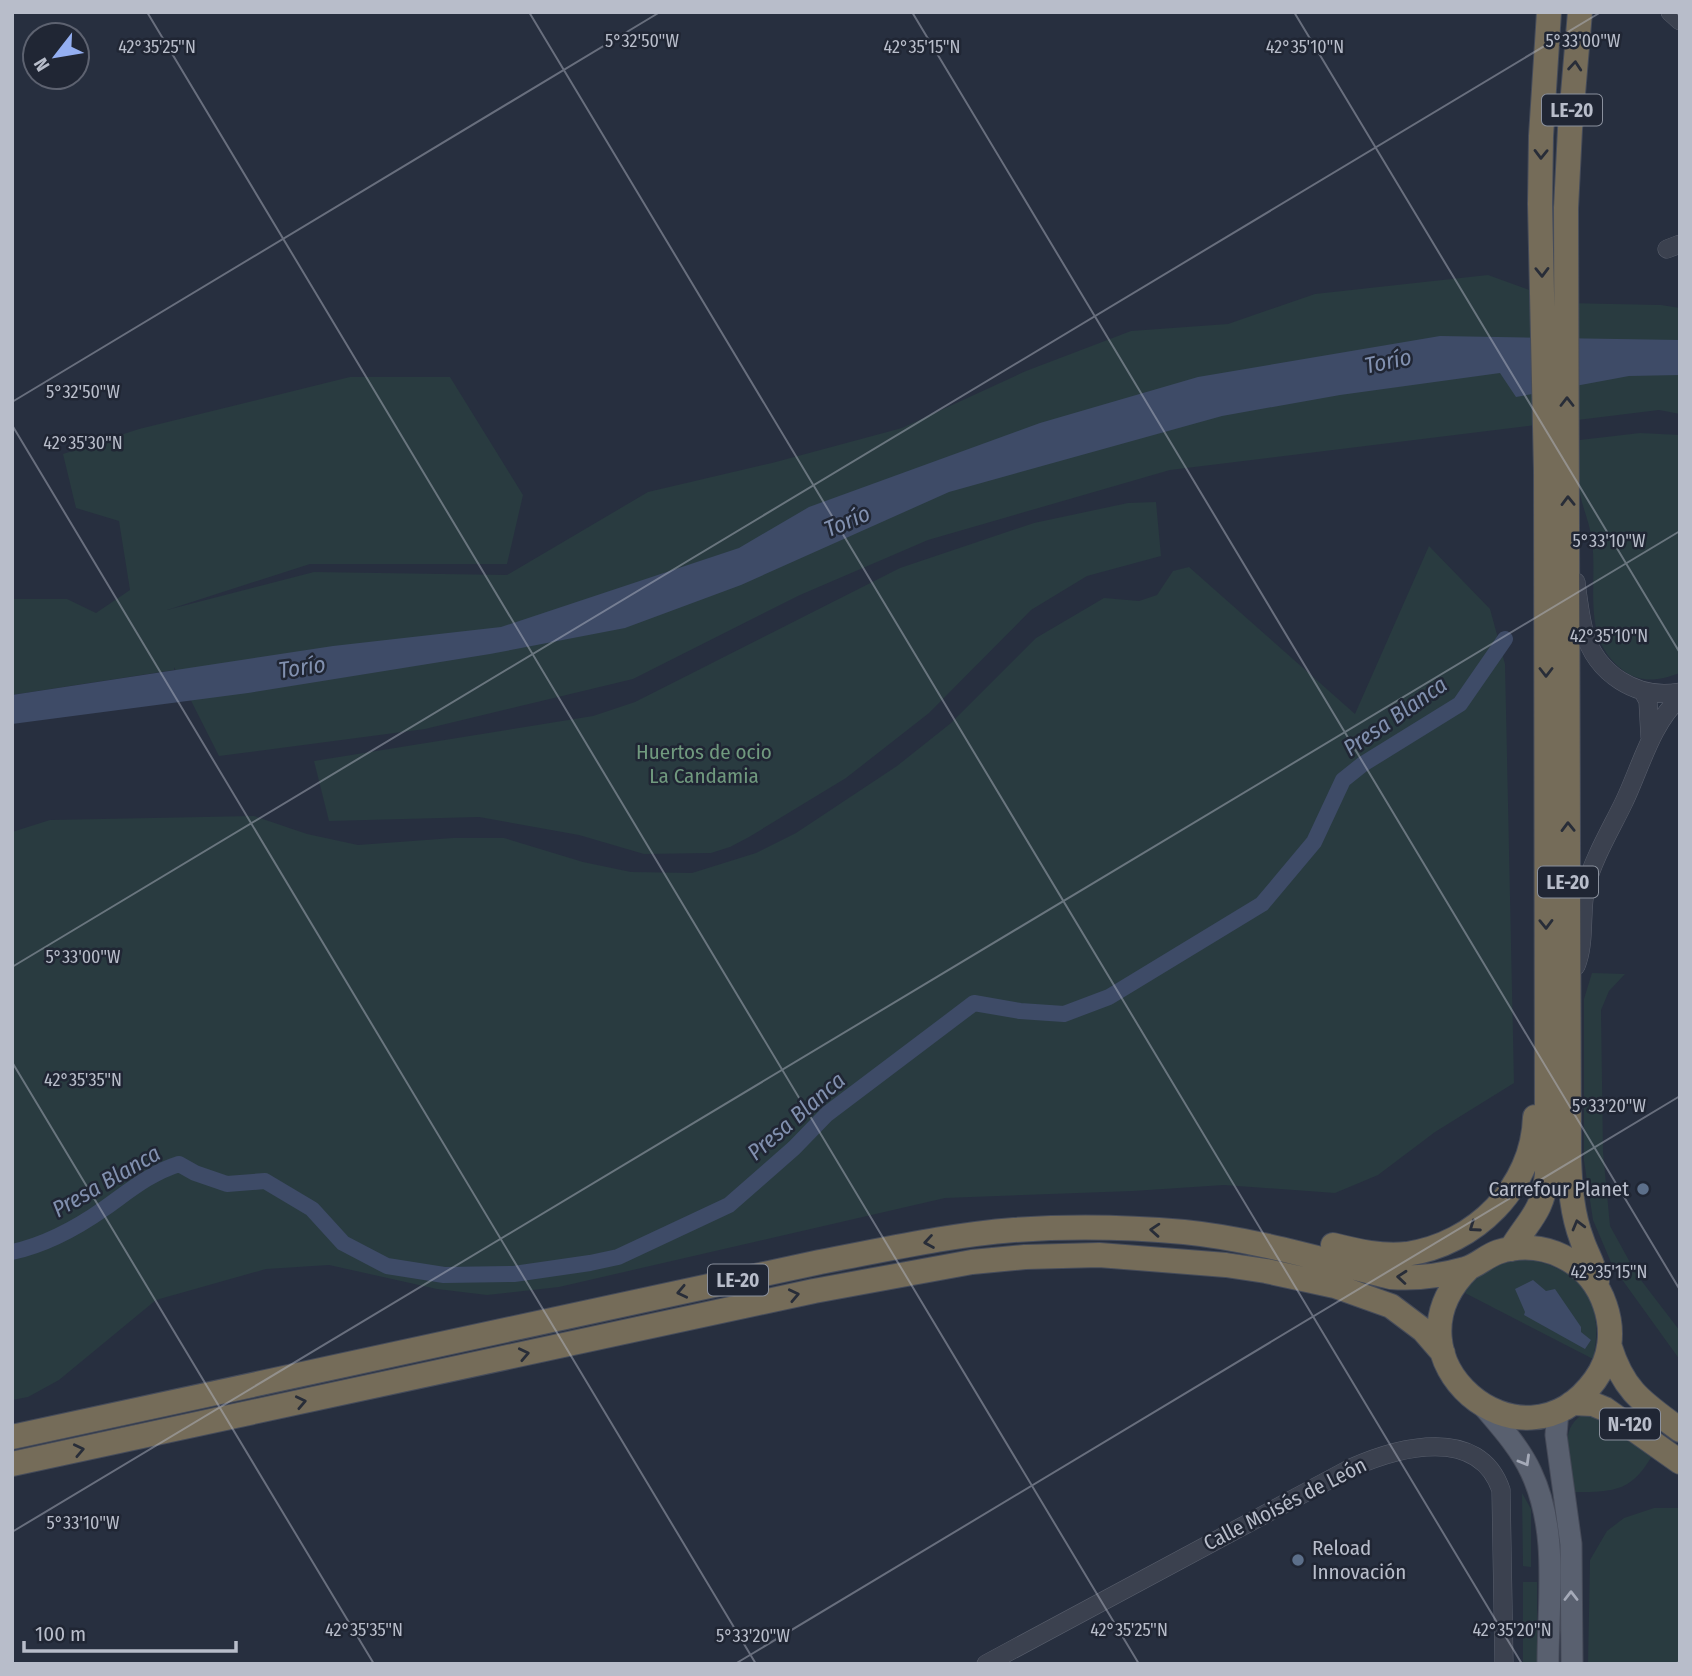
<svg xmlns="http://www.w3.org/2000/svg" width="1692" height="1676" font-family="'Fira Sans Condensed',sans-serif">
  <style>
    .green { fill: #293b40 }
    .water { fill: #3e4b67 }
    .lines { fill: none; stroke-linecap: round; stroke-linejoin: round }
    .canal { stroke: #3e4b67; stroke-width: 16 }
    .minor-casing { stroke: #595f6d; stroke-width: 19 }
    .major-casing { stroke: #454a58; stroke-width: 23 }
    .highway-casing { stroke: #464c5a; stroke-width: 26 }
    .minor { stroke: #3b414f; stroke-width: 18 }
    .major { stroke: #59606f; stroke-width: 21 }
    .highway { stroke: #756c59; stroke-width: 24 }
    .oneway { stroke: #282d38 }
    .oneway2 { stroke: #a5aab8 }
    .ticks { fill: none; stroke: #b8bdca; stroke-width: 2; stroke-opacity: 0.45 }
    .service-dot { fill: #5c6f8a; stroke: #202634; stroke-width: 2.5 }
    .labels { text-anchor: middle; dominant-baseline: central; stroke-width: 5; stroke-linejoin: round; paint-order: stroke }
    .shield { fill: #202634; stroke: #8a909d; stroke-width: 2 }
    .shield-label { font-size: 19px; font-weight: bold; fill: #b8bdca }
    .park-label { font-size: 21px; fill: #70997e; stroke: #202634 }
    .poi-label { font-size: 21px; fill: #b8bdca; stroke: #202634; text-anchor: end }
    .street-label { font-size: 21px; fill: #b8bdca; stroke: #202634 }
    .water-label { font-size: 23px; font-style: italic; fill: #8190af; stroke: #202634 }
    .ticks-label { font-size: 18px; text-anchor: middle; fill: #b8bdca; stroke: #202634; stroke-width: 5; stroke-linejoin: round; paint-order: stroke }
  </style>
  <rect width="100%" height="100%" fill="#272f3f"/>
  <path class="green" d="M 1488,275 L 1565,303 L 1661,305 L 1680,308 L 1680,414 L 1659,410 L 1170,470 L 928,540 L 800,595 L 633,679 L 425,729 L 219,756 L 174,667 L 174,670 L 12,695 L 12,599 L 67,599 L 96,613 L 130,590 L 119,521 L 76,508 L 63,454 L 139,429 L 350,377 L 450,377 L 523,495 L 507,564 L 310,564 L 167,610 L 314,572 L 507,575 L 648,492 L 772,463 L 902,428 L 1026,371 L 1131,331 L 1228,324 L 1315,294 Z
    M 1640,433 L 1680,435 L 1680,673 C 1660,680 1643,684 1624,671 C 1580,639 1598,587 1592,541 C 1590,523 1582,507 1579,489 C 1577,474 1580,456 1580,440 Z
    M 1156,502 L 1161,556 L 1087,576 L 1031,610 L 929,713 L 846,778 L 749,837 L 730,847 L 711,853 L 644,854 L 579,835 L 479,817 L 329,821 L 314,761 L 593,716 L 635,702 L 900,568 L 1034,523 L 1128,503 Z
    M 1429,546 L 1490,609 L 1505,664 L 1514,1083 L 1435,1132 L 1378,1175 L 1335,1193 L 1224,1185 L 1133,1191 L 945,1198 L 559,1287 L 487,1295 L 437,1289 L 329,1265 L 266,1269 L 156,1300 L 59,1380 L 28,1397 L 12,1400 L 12,832 L 50,820 L 254,816 L 307,834 L 358,845 L 453,838 L 504,838 L 583,862 L 631,872 L 692,873 L 756,853 L 796,833 L 897,766 L 951,723 L 1036,638 L 1104,598 L 1139,601 L 1157,595 L 1173,571 L 1189,567 L 1355,714 Z
    M 1592,973 L 1625,974 L 1609,991 L 1601,1010 L 1603,1152 L 1610,1226 L 1637,1275 L 1680,1331 L 1680,1360 L 1613,1267 L 1593,1220 L 1584,1161 L 1584,999 Z
    M 1529,1259 C 1584,1271 1605,1304 1593,1359 L 1465,1293 C 1478,1269 1504,1261 1529,1259 Z
    M 1582,1415 L 1595,1415 L 1654,1452 C 1633,1491 1616,1492 1575,1492 C 1571,1467 1556,1431 1582,1415 Z
    M 1522,1493 L 1531,1509 L 1531,1567 L 1523,1566 Z
    M 1654,1508 L 1680,1508 L 1680,1664 L 1588,1664 L 1590,1560 L 1607,1531 L 1624,1518 Z
    M 1523,1582 L 1537,1582 L 1537,1664 L 1523,1664 Z"/>
  <path class="water" d="M 1440,336 L 1680,340 L 1680,375 L 1629,376 L 1516,397 L 1500,373 L 1340,395 L 1222,416 L 949,492 L 741,585 L 625,628 L 490,654 L 248,693 L 12,724 L 12,695 L 333,646 L 501,627 L 739,548 L 809,507 L 1040,423 L 1198,377 Z
    M 1533,1280 L 1546,1291 L 1555,1289 L 1581,1327 L 1581,1332 L 1591,1340 L 1585,1349 L 1524,1315 L 1525,1312 L 1515,1289 Z"/>
  <g class="lines">
    <path class="canal" d="M 12,1252 C 45,1245 78,1227 105,1208 C 129,1191 150,1173 179,1164 L 195,1173 L 227,1184 L 265,1181 L 312,1209 L 343,1243 L 387,1266 L 444,1275 L 514,1274 L 590,1263 L 618,1257 L 729,1205 L 794,1148 L 827,1114 L 974,1003 L 1020,1011 L 1064,1014 L 1109,997 L 1262,904 L 1314,842 L 1343,780 L 1363,764 L 1460,704 L 1505,639"/>
    <g class="minor-casing">
      <path id="minor" d="M 1670,12 L 1680,21
        M 1667,249 L 1680,244
        M 1576,582 C 1578,598 1580,615 1584,631 C 1596,674 1637,700 1680,692
        M 1643,692 L 1648,701 L 1650,737
        M 1576,966 C 1586,941 1580,912 1586,886 C 1594,857 1611,829 1624,802 C 1640,769 1652,722 1680,698
        M 986,1664 L 1351,1468 C 1398,1447 1479,1425 1501,1490 L 1504,1664"/>
    </g>
    <g class="major-casing">
      <path id="major" d="M 1484,1407 C 1501,1427 1520,1448 1531,1472 C 1559,1531 1548,1600 1548,1664
        M 1558,1410 L 1556,1435 L 1571,1544 L 1572,1664"/>
    </g>
    <g class="highway-casing">
      <path id="highway" d="M 1580,12 L 1570,129 L 1566,208 L 1569,1158 C 1570,1186 1572,1214 1582,1240 C 1587,1255 1595,1266 1597,1282
        M 1333,1245 C 1357,1251 1382,1257 1407,1254 C 1475,1244 1533,1187 1535,1117
        M 1511,1249 C 1530,1218 1542,1213 1547,1175 L 1546,471 L 1540,204 L 1541,136 L 1549,12
        M 1610,1347 C 1624,1392 1644,1403 1680,1430
        M 1572,1403 L 1593,1404 L 1605,1409 L 1680,1462
        M 12,1437 L 820,1262 C 884,1250 949,1235 1014,1230 C 1070,1226 1128,1227 1184,1232 C 1254,1239 1323,1260 1391,1277 C 1417,1279 1440,1276 1465,1269 C 1477,1266 1486,1256 1498,1252 C 1542,1238 1590,1260 1605,1305 C 1614,1331 1611,1358 1595,1380 C 1522,1481 1377,1357 1469,1268
        M 12,1464 L 814,1291 L 972,1262 L 1025,1257 L 1099,1255 L 1226,1265 L 1266,1271 L 1335,1286 L 1391,1306 L 1423,1330 L 1443,1353"/>
    </g>
    <use href="#minor" class="minor"/>
    <use href="#major" class="major"/>
    <use href="#highway" class="highway"/>
  </g>
  <defs><path id="oneway-chevron" d="M-2-3.5L2.5 0L-2 3.5" fill="none" stroke-width="1.6" stroke-linecap="round" stroke-linejoin="round" transform="scale(1.75)"/></defs>
  <g class="oneway">
    <use href="#oneway-chevron" transform="translate(1575 66) rotate(-85)"/>
    <use href="#oneway-chevron" transform="translate(1541 154) rotate(91)"/>
    <use href="#oneway-chevron" transform="translate(1542 272) rotate(89)"/>
    <use href="#oneway-chevron" transform="translate(1567 402) rotate(-90)"/>
    <use href="#oneway-chevron" transform="translate(1568 501) rotate(-91)"/>
    <use href="#oneway-chevron" transform="translate(1546 672) rotate(90)"/>
    <use href="#oneway-chevron" transform="translate(1568 827) rotate(-91)"/>
    <use href="#oneway-chevron" transform="translate(1546 924) rotate(89)"/>
    <use href="#oneway-chevron" transform="translate(1578 1225) rotate(-105)"/>
    <use href="#oneway-chevron" transform="translate(1474 1227) rotate(145)"/>
    <use href="#oneway-chevron" transform="translate(1155 1230) rotate(-176)"/>
    <use href="#oneway-chevron" transform="translate(929 1242) rotate(171)"/>
    <use href="#oneway-chevron" transform="translate(1402 1277) rotate(-175)"/>
    <use href="#oneway-chevron" transform="translate(682 1292) rotate(168)"/>
    <use href="#oneway-chevron" transform="translate(794 1295) rotate(-12)"/>
    <use href="#oneway-chevron" transform="translate(524 1354) rotate(-12)"/>
    <use href="#oneway-chevron" transform="translate(301 1402) rotate(-12)"/>
    <use href="#oneway-chevron" transform="translate(79 1450) rotate(-12)"/>
  </g>
  <g class="oneway2">
    <use href="#oneway-chevron" transform="translate(1525 1461) rotate(60)"/>
    <use href="#oneway-chevron" transform="translate(1571 1596) rotate(-90)"/>
  </g>
  <path class="ticks" d="M 147,12 L 1139,1664M 529,12 L 1522,1664M 912,12 L 1680,1290M 1294,12 L 1680,653M 1677,12 L 1680,17M 12,402 L 660,12M 12,425 L 756,1664M 12,967 L 1601,12M 12,1062 L 374,1664M 12,1532 L 1680,531M 735,1664 L 1680,1096M 1676,1664 L 1680,1661"/>
  <g class="service-dot">
    <circle cx="1643" cy="1189" r="7"/>
    <circle cx="1298" cy="1560" r="7"/>
  </g>
  <g class="labels">
    <g class="shield">
      <rect x="1542" y="94.5" width="60" height="31" rx="5"/>
      <rect x="1538" y="866.5" width="60" height="31" rx="5"/>
      <rect x="708" y="1264.5" width="60" height="31" rx="5"/>
      <rect x="1600" y="1408.5" width="60" height="31" rx="5"/>
    </g>
    <g class="shield-label">
      <text x="1572" y="110">LE-20</text>
      <text x="1568" y="882">LE-20</text>
      <text x="738" y="1280">LE-20</text>
      <text x="1630" y="1424">N-120</text>
    </g>
    <g class="park-label">
      <text x="704" y="752">Huertos de ocio<tspan x="704" dy="24">La Candamia</tspan></text>
    </g>
    <g class="poi-label">
      <text x="1629" y="1189">Carrefour Planet</text>
      <text x="1312" y="1548" text-anchor="start">Reload<tspan x="1312" dy="24">Innovación</tspan></text>
    </g>
    <g class="street-label">
      <text transform="translate(1285 1504) rotate(-27)">Calle Moisés de León</text>
    </g>
    <g class="water-label">
      <text transform="translate(1388 361) rotate(-12)">Torío</text>
      <text transform="translate(847 521) rotate(-23)">Torío</text>
      <text transform="translate(302 667) rotate(-8)">Torío</text>
      <text transform="translate(1395 716) rotate(-35)">Presa Blanca</text>
      <text transform="translate(796 1116) rotate(-41)">Presa Blanca</text>
      <text transform="translate(106 1181) rotate(-30)">Presa Blanca</text>
    </g>
  </g>
  <g class="ticks-label">
    <text x="642" y="47">5°32'50"W</text>
    <text x="1583" y="47">5°33'00"W</text>
    <text x="157" y="53">42°35'25"N</text>
    <text x="922" y="53">42°35'15"N</text>
    <text x="1305" y="53">42°35'10"N</text>
    <text x="83" y="398">5°32'50"W</text>
    <text x="83" y="449">42°35'30"N</text>
    <text x="1609" y="547">5°33'10"W</text>
    <text x="1609" y="642">42°35'10"N</text>
    <text x="83" y="963">5°33'00"W</text>
    <text x="83" y="1086">42°35'35"N</text>
    <text x="1609" y="1112">5°33'20"W</text>
    <text x="1609" y="1278">42°35'15"N</text>
    <text x="83" y="1529">5°33'10"W</text>
    <text x="364" y="1636">42°35'35"N</text>
    <text x="1129" y="1636">42°35'25"N</text>
    <text x="1512" y="1636">42°35'20"N</text>
    <text x="753" y="1642">5°33'20"W</text>
  </g>
  <rect width="1692" height="1676" fill="none" stroke="#b8bdca" stroke-width="28"/>
  <g transform="translate(56 56) rotate(239)"><circle r="33" fill="#202634" stroke="#5d6270" stroke-width="2"/>
  <path d="M0-5L12 26L0 18L-12 26Z" fill="#94aff2"/>
  <text y="-10" font-size="19" font-weight="bold" text-anchor="middle" fill="#b8bdca">N</text>
  </g>
  <path d="M24 1641v10h212v-10" fill="none" stroke="#b8bdca" stroke-width="3.5"/>
  <text x="35" y="1641" font-size="21" fill="#b8bdca" stroke="#202634" stroke-width="5" paint-order="stroke">100 m</text>
</svg>
